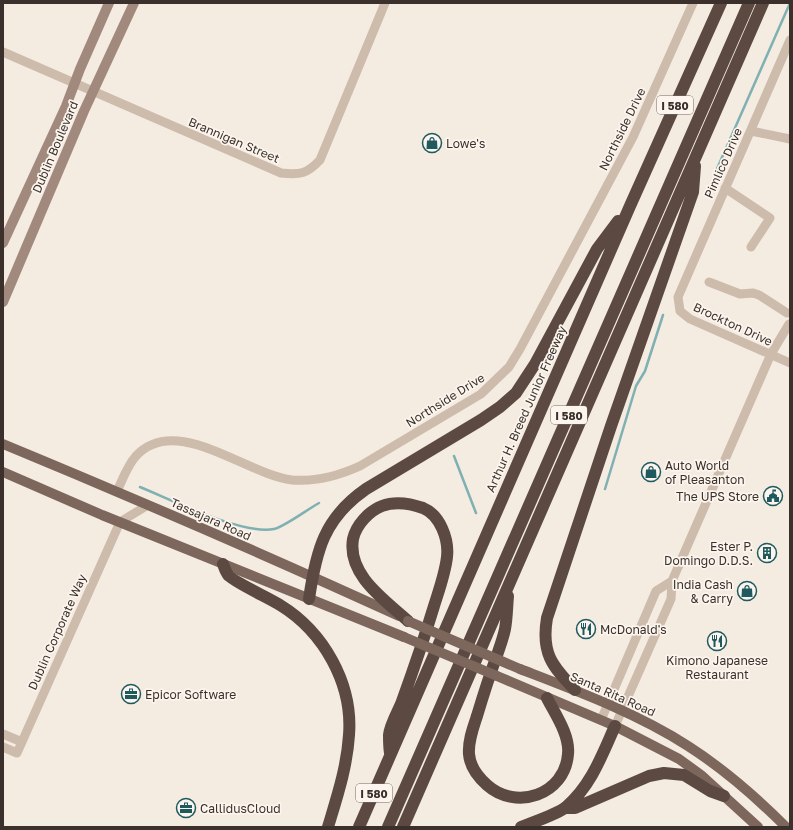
<svg xmlns="http://www.w3.org/2000/svg" width="793" height="830" font-family="'Golos Text',sans-serif">
  <style>
    .lines { fill: none; stroke-linecap: round; stroke-linejoin: round }
    .stream { stroke: #7fb0b2; stroke-width: 2.5 }
    .street { stroke: #cdbbac; stroke-width: 9 }
    .secondary { stroke: #a18a7d; stroke-width: 10 }
    .primary { stroke: #7d675c; stroke-width: 10 }
    .highway { stroke: #5c4a42; stroke-width: 12 }
    .primary-bridge { stroke: #7d675c; stroke-width: 10 }
    .labels { text-anchor: middle; dominant-baseline: central; stroke-width: 3.5; stroke-linejoin: round; paint-order: stroke }
    .shield { fill: #fbf5ee; stroke: #756b66; stroke-width: 1 }
    .shield-label { font-size: 11px; font-weight: bold; fill: #3b302b }
    .street-label { font-size: 12px; fill: #3b302b; stroke: #fbf5ee }
    .poi-label { font-size: 12px; fill: #3b302b; stroke: #fbf5ee; text-anchor: start }
  </style>
  <rect width="100%" height="100%" fill="#f4ebe1"/>
  <g class="lines">
    <path class="stream" d="M 716,171 L 790,3
      M 454,456 L 476,513
      M 140,487 C 172,500 241,535 274,529 C 284,527 308,509 319,503
      M 605,489 L 636,386 L 645,371 L 663,315"/>
    <path class="street" d="M 790,40 L 678,297 L 680,311 L 690,319 L 790,363
      M 3,52 L 281,173 C 300,175 307,174 320,160 L 385,3
      M 751,131 L 790,139
      M 725,188 L 770,218 L 751,247
      M 709,282 L 740,294 L 753,293 L 759,295 L 787,313
      M 117,491 C 123,479 127,466 136,456 C 176,413 245,474 292,480 C 316,482 338,476 360,466 L 481,394 L 509,367 L 520,349 L 633,137 L 693,3
      M 601,720 L 656,591 L 672,581
      M 615,726 L 671,599 L 672,581 L 771,354 L 789,324
      M 3,734 L 22,742
      M 3,747 L 17,753 L 120,522 L 148,505"/>
    <path class="secondary" d="M 3,243 L 66,106 L 80,69 L 109,3
      M 3,302 L 84,111 L 134,3"/>
    <path class="primary" d="M 3,444 C 136,499 268,556 399,616
      M 3,472 L 102,515 L 404,637
      M 520,669 C 577,691 637,713 688,746 C 724,769 756,797 786,827
      M 497,676 L 615,726 L 679,759 L 701,775 L 758,827"/>
    <path class="highway" d="M 223,564 C 224,567 226,572 228,575 C 232,581 271,599 280,605 C 324,632 353,684 349,735 C 347,767 337,797 328,827
      M 508,596 C 507,607 507,619 505,629 C 503,639 499,649 496,658 C 489,677 483,696 477,716 C 473,728 468,741 469,754 C 470,767 478,777 487,785 C 516,811 565,795 568,754 C 570,735 555,714 547,698
      M 309,599 C 316,551 324,518 366,489 L 481,420 L 500,407 L 516,393 L 535,364 L 597,249 L 618,221
      M 575,690 C 552,666 541,653 547,618 L 611,426 L 693,192 L 695,166
      M 390,753 C 389,747 389,741 389,735 C 390,725 397,713 401,704 C 413,671 424,639 434,606 C 439,590 445,574 447,557 C 449,539 440,515 423,508 C 409,503 395,501 382,506 C 369,511 356,525 353,539 C 347,575 385,600 408,621
      M 565,808 L 575,808 L 649,776 L 664,773 L 684,775 L 710,791 L 724,796
      M 359,827 L 630,206 L 721,3
      M 388,827 L 749,3
      M 403,827 L 763,3
      M 521,827 C 533,822 556,815 566,807 C 591,786 602,755 615,726"/>
    <path class="primary-bridge" d="M 408,621 L 520,669
      M 404,637 L 497,676"/>
  </g>
  <defs>
    <g id="shop-ring" transform="scale(1)"><circle r="9.5" fill="#fbf5ee" stroke="#1f5a5e" stroke-width="1.5"/><path d="M-5-2.5h2.3a2.7 3.5 0 0 1 5.4 0H5L5.5 6h-11ZM-1.5-2.5h3a1.5 2.3 0 0 0-3 0Z" fill="#1f5a5e"/></g>
    <g id="civic-ring" transform="scale(1)"><circle r="9.5" fill="#fbf5ee" stroke="#1f5a5e" stroke-width="1.5"/><path d="M-.6-6.5H3V-4.5H.6V-3L4-1V1h2V6H-6V1h2V-1L-.6-3ZM-1.2 2.5V6h2.4V2.5Z" fill="#1f5a5e"/></g>
    <g id="building-ring" transform="scale(1)"><circle r="9.5" fill="#fbf5ee" stroke="#1f5a5e" stroke-width="1.5"/><path d="M-4-6H4V6H1V3H-1V6H-4ZM-2.5-4.3h1.7v1.8h-1.7ZM.8-4.3h1.7v1.8H.8ZM-2.5-1h1.7V.8h-1.7ZM.8-1h1.7V.8H.8Z" fill="#1f5a5e"/></g>
    <g id="restaurant-ring" transform="scale(1)"><circle r="9.5" fill="#fbf5ee" stroke="#1f5a5e" stroke-width="1.5"/><path d="M-5-6h1v4h1v-4h1v4h1v-4h1v5L-1.5 .5V6h-2V.5L-5-1ZM5-6V6H3V1.5H1.5Q1.5-4 5-6Z" fill="#1f5a5e"/></g>
    <g id="office-ring" transform="scale(1)"><circle r="9.5" fill="#fbf5ee" stroke="#1f5a5e" stroke-width="1.5"/><path d="M-6-3h4V-5.5h4V-3h4V5H-6ZM-1-4.5V-3h2v-1.5ZM-6 0V1H6V0Z" fill="#1f5a5e"/></g>
  </defs>
  <g fill-rule="evenodd">
    <use href="#shop-ring" x="432" y="143"/>
    <use href="#shop-ring" x="651" y="472"/>
    <use href="#civic-ring" x="773" y="496"/>
    <use href="#building-ring" x="767" y="553"/>
    <use href="#shop-ring" x="747" y="591"/>
    <use href="#restaurant-ring" x="586" y="629"/>
    <use href="#restaurant-ring" x="717" y="641"/>
    <use href="#office-ring" x="131" y="694"/>
    <use href="#office-ring" x="186" y="808"/>
  </g>
  <g class="labels">
    <g class="shield">
      <rect x="657" y="96" width="36" height="18" rx="3"/>
      <rect x="551" y="406" width="36" height="18" rx="3"/>
      <rect x="356" y="784" width="36" height="18" rx="3"/>
    </g>
    <g class="shield-label">
      <text x="675" y="105">I 580</text>
      <text x="569" y="415">I 580</text>
      <text x="374" y="793">I 580</text>
    </g>
    <g class="street-label">
      <text transform="translate(622 129) rotate(-64)">Northside Drive</text>
      <text transform="translate(234 140) rotate(23)">Brannigan Street</text>
      <text transform="translate(55 147) rotate(-67)">Dublin Boulevard</text>
      <text transform="translate(723 163) rotate(-66)">Pimlico Drive</text>
      <text transform="translate(733 324) rotate(25)">Brockton Drive</text>
      <text transform="translate(445 400) rotate(-32)">Northside Drive</text>
      <text transform="translate(526 409) rotate(-66)">Arthur H. Breed Junior Freeway</text>
      <text transform="translate(211 519) rotate(24)">Tassajara Road</text>
      <text transform="translate(57 632) rotate(-66)">Dublin Corporate Way</text>
      <text transform="translate(613 694) rotate(24)">Santa Rita Road</text>
    </g>
    <g class="poi-label">
      <text x="446" y="143">Lowe's</text>
      <text x="665" y="465">Auto World<tspan x="665" dy="14">of Pleasanton</tspan></text>
      <text x="759" y="496" text-anchor="end">The UPS Store</text>
      <text x="753" y="546" text-anchor="end">Ester P.<tspan x="753" dy="14">Domingo D.D.S.</tspan></text>
      <text x="733" y="584" text-anchor="end">India Cash<tspan x="733" dy="14">&amp; Carry</tspan></text>
      <text x="600" y="629">McDonald's</text>
      <text x="717" y="660" text-anchor="middle">Kimono Japanese<tspan x="717" dy="14">Restaurant</tspan></text>
      <text x="145" y="694">Epicor Software</text>
      <text x="200" y="808">CallidusCloud</text>
    </g>
  </g>
  <rect width="793" height="830" fill="none" stroke="#3b302b" stroke-width="8"/>
</svg>
